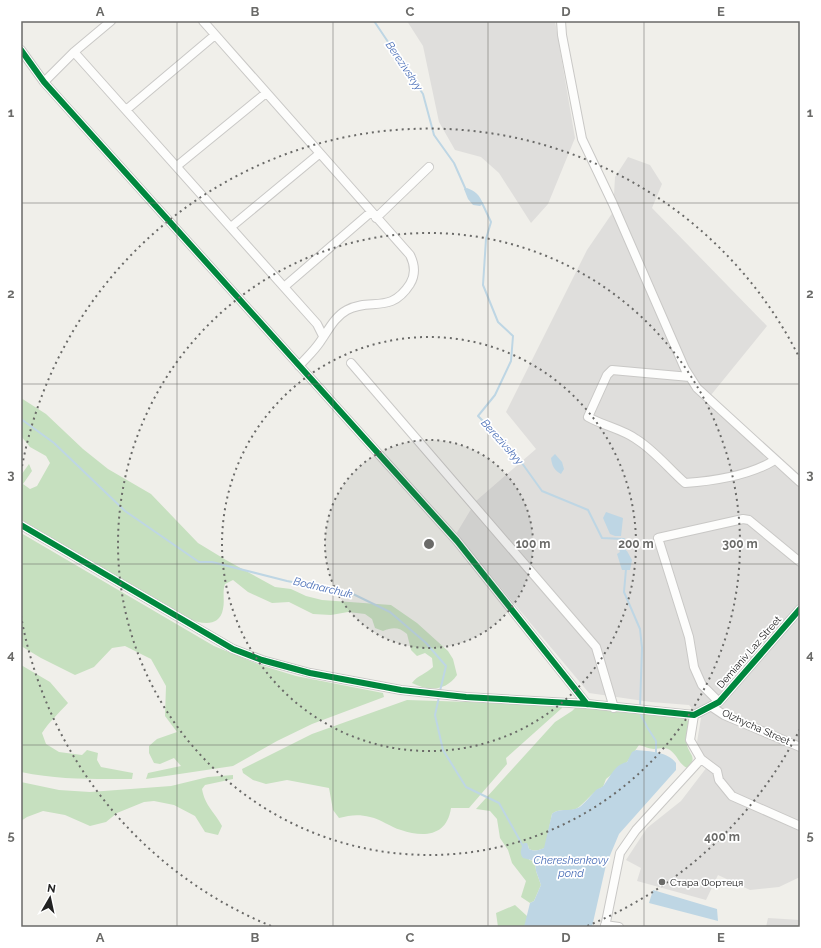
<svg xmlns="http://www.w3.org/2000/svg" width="821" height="948" font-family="Raleway,sans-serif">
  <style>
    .residential { fill: #dfdedc }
    .forest { fill: #c6e0bf }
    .water { fill: #bed6e4 }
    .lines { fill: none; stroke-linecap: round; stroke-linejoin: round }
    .stream { stroke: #bed6e4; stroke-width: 2 }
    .minor-casing { stroke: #c9c8c6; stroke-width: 10 }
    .minor { stroke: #fdfdfc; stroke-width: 8 }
    .cycleway-casing { stroke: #fff; stroke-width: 8 }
    .cycleway { stroke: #00873e; stroke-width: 6 }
    .grid { fill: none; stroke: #6a6a68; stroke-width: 1; stroke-opacity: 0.55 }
    .ring { fill: none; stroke: #6a6a68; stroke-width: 2; stroke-dasharray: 2 4 }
    .poi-dot { fill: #6a6a68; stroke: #fff; stroke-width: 1.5 }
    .labels { text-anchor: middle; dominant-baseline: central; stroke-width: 3.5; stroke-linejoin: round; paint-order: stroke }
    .street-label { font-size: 10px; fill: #222; stroke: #fff }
    .poi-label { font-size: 10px; fill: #222; stroke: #fff; text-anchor: start }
    .water-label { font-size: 11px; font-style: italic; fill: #496eb7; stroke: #fff }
    .centre { fill: #6a6a68; stroke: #fff; stroke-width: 2 }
    .ring-label { font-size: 12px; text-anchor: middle; font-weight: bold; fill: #6a6a68; stroke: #fff; stroke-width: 3.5; stroke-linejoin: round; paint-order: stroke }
    .neatline { fill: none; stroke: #6a6a68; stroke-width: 1.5 }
    .grid-label { font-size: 13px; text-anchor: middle; font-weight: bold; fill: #6a6a68 }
  </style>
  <rect width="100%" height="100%" fill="#f0efea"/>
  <path class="residential" d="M 407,21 L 555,21 L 575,138 L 548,204 L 531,223 L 499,173 L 481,157 L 455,150 L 439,122 L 423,46 Z
    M 628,157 L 650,165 L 662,184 L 652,208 L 767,326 L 711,395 L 800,475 L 800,877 L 779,887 L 750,890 L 718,875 L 706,900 L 637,881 L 641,868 L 626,860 L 647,828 L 681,801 L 707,767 L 697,742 L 701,718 L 689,705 L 651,702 L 589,693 L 456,534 L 476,501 L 536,449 L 506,412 L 587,250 L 613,212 L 615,177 Z
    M 768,918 L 800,920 L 800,927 L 766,927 Z"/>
  <path class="forest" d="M 21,398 L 46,414 L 83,449 L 108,469 L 151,494 L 198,543 L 226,560 L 275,587 L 291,589 L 306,596 L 322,600 L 391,605 L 417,623 L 448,651 L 453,659 L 457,675 C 445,692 428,691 412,683 C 418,675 426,674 433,667 L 432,658 L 425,653 L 417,656 L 411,650 L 407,634 C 399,627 393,627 383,631 L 375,628 L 372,619 L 365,614 L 348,612 L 331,615 L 313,614 L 289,602 L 272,603 L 248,592 L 233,580 L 225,584 C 222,592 225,600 223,609 C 218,635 186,618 172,612 L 21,524 L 21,475 L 29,464 L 32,471 L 23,484 L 30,489 L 37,486 L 50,463 L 46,456 L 30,447 L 21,436 Z
    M 21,533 L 214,646 L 260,665 L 296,676 L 383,693 L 384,697 L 312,724 L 277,741 L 233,766 L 146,779 L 148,773 L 181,766 L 174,758 L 160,764 L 154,763 L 149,753 L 149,746 L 157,739 L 177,732 L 165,716 L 166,686 L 151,659 L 125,646 L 112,648 L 94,667 L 75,675 L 41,658 L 21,646 Z
    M 21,665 L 50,682 L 68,703 C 59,713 49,722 42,733 L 46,744 L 59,752 L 82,755 L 87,750 L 98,753 L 97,760 L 101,767 L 133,773 L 132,779 C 92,779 60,780 21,772 Z
    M 407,700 L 562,705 L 562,708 L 506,758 L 507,764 L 469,808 L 451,808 C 447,836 424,838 401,830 C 390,827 381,819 370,817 C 359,814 350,815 339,818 L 333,810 L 329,788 L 287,780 L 266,784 L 253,780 L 243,773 L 242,769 L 312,734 Z
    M 577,706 L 685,718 L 690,723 C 688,729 685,739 687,745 C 690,756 698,757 687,768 C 679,764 678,756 670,750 C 664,747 660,749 654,749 C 649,749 644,746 639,745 L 627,762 L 606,779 L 603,787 C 592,791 586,803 576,809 C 568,812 558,808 552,814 L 545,848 C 538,850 536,852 529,849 L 528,845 L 529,860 L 535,861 L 536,871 L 541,885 L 534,901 L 530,903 L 521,897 L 526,881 L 512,863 L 508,850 L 500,838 L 497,819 L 490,811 L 476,809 L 555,722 L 572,711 Z
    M 233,775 L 233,779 L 205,785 L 202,789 C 205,806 214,811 222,826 L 218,835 L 205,832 L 195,816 L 174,805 L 154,801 L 144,802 L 117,813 L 106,822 L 90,826 L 65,815 L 43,811 L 27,817 L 21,821 L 21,782 L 59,790 L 90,792 L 171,786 L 208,777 Z
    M 515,905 L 527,916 L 527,927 L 498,927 L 496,913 Z"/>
  <path class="water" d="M 467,188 C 475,191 480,195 483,204 L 480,206 L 473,205 L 468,199 L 464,189 Z
    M 555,454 L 562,462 L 564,469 L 561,474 C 554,470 552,466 551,458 Z
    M 606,512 L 623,518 L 621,536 L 615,536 L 610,534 L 603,518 Z
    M 622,548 L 627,551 L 632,560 L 630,570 L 622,570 L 617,554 L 620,552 L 619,549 Z
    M 636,750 C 650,751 668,752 676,763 L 676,770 L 619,834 L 606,865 L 592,927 L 524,927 L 530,903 L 534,901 L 541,885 L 536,871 L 535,861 L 523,858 C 519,853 521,848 524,843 L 527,843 L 529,849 C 536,852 538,850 544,848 L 552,814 C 559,807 572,813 581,806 C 587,801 591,795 596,790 C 599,788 602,788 604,785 C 611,776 614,765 627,762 L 632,752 Z
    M 653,890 L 717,909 L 718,921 L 649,903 Z"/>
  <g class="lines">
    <path class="stream" d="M 374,21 L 423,94 L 434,135 L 454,163 L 466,190
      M 482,203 L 491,222 L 486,239 L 483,285 L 498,322 L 513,336 L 511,361 L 495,395 L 478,416 L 514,452 L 542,491 L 588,510 L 602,538 L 624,539 L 625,552
      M 21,419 L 54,443 L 125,511 L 199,562 L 212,562 L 287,581 L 353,594 L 390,612 L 426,643 L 446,666 L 440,691
      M 626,569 L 624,592 L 640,629 L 642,648 L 640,708
      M 439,697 L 435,715 L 443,750 L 466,787 L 499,803 L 523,846
      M 640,713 L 647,727 L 656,741 L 656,753"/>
    <g class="minor-casing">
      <path id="minor" d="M 203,21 L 410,255 C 415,265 416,274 410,284 C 390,315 371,297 347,310 C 334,317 328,331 320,342 C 314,351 306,358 299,366
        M 561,21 L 562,35 L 582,139 L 613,204 L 685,369 L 697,388 L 800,482
        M 21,50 L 44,82 L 457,541 L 587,704
        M 74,52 L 317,324 L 323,336
        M 44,82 L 74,52 L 111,21
        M 126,110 L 215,35
        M 177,166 L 266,93
        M 376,218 L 429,167
        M 231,227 L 319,154
        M 284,287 L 371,212
        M 351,363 L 596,647 L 614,708
        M 690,377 L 612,370 L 607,375 L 588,417 C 604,426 622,429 636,439 C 654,450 669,469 685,483 C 714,481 749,476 775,460
        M 21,525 L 233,649 L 262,660 L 310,673 L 401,690 L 466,697 L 587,704 L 694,715 L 719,702 L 800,609
        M 719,702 L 702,685 L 694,667 L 689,637 L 658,538 L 743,519 L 749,520 L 800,562
        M 712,707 L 724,715 L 800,747
        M 694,715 L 690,740 L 701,759 L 717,771 L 719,780 L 732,796 L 800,826
        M 605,925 L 619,927
        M 605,927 L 620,853 L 636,830 L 701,759"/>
    </g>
    <use href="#minor" class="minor"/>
    <g class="cycleway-casing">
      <path id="cycleway" d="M 21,50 L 44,82 L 457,541 L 587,704
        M 21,525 L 233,649 L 262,660 L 310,673 L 401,690 L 466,697 L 587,704 L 694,715 L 719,702 L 800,609"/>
    </g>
    <use href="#cycleway" class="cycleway"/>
  </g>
  <path class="grid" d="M 177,21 L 177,927M 333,21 L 333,927M 488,21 L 488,927M 644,21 L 644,927M 21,203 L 800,203M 21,384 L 800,384M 21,564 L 800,564M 21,745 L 800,745"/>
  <circle cx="429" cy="544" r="104" fill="#6a6a68" fill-opacity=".12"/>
  <g class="ring">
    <circle cx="429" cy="544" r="104"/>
    <circle cx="429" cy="544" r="207"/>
    <circle cx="429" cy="544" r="311"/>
    <path d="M800 729A414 414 0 0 1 587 926M271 926A414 414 0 0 1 21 616M21 472A414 414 0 0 1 800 359"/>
  </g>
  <circle class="poi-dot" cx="662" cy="882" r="4"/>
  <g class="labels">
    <g class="street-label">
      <text transform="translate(749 652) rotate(-49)">Demianiv Laz Street</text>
      <text transform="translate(756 727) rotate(24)">Olzhycha Street</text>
    </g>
    <g class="poi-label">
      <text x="670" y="882">Стара Фортеця</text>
    </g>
    <g class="water-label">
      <text transform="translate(404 66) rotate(56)">Berezivskyy</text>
      <text transform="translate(502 442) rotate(48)">Berezivskyy</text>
      <text transform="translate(323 588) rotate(13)">Bodnarchuk</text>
      <text x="571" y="860">Chereshenkovy<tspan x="571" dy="13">pond</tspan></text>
    </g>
  </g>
  <circle cx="429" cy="544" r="6" class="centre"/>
  <g class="ring-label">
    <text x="533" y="548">100 m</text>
    <text x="636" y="548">200 m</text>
    <text x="740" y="548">300 m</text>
    <text x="722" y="841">400 m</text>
  </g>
  <rect width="821" height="948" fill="none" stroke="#ffffff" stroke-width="44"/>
  <g transform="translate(50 898) rotate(9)" stroke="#ffffff" stroke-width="3" paint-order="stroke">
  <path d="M0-3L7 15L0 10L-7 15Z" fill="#222222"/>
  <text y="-6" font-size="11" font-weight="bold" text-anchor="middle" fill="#222222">N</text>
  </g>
  <rect x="22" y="22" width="777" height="904" class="neatline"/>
  <g class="grid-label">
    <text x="100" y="16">A</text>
    <text x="255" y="16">B</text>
    <text x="410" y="16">C</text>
    <text x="566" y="16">D</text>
    <text x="721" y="16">E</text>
    <text x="11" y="117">1</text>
    <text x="810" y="117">1</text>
    <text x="11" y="298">2</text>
    <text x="810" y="298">2</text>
    <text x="11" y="479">3</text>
    <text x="810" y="479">3</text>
    <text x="11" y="659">4</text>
    <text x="810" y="659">4</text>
    <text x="11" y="840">5</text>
    <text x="810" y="840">5</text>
    <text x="100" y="942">A</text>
    <text x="255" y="942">B</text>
    <text x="410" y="942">C</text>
    <text x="566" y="942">D</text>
    <text x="721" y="942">E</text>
  </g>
</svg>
